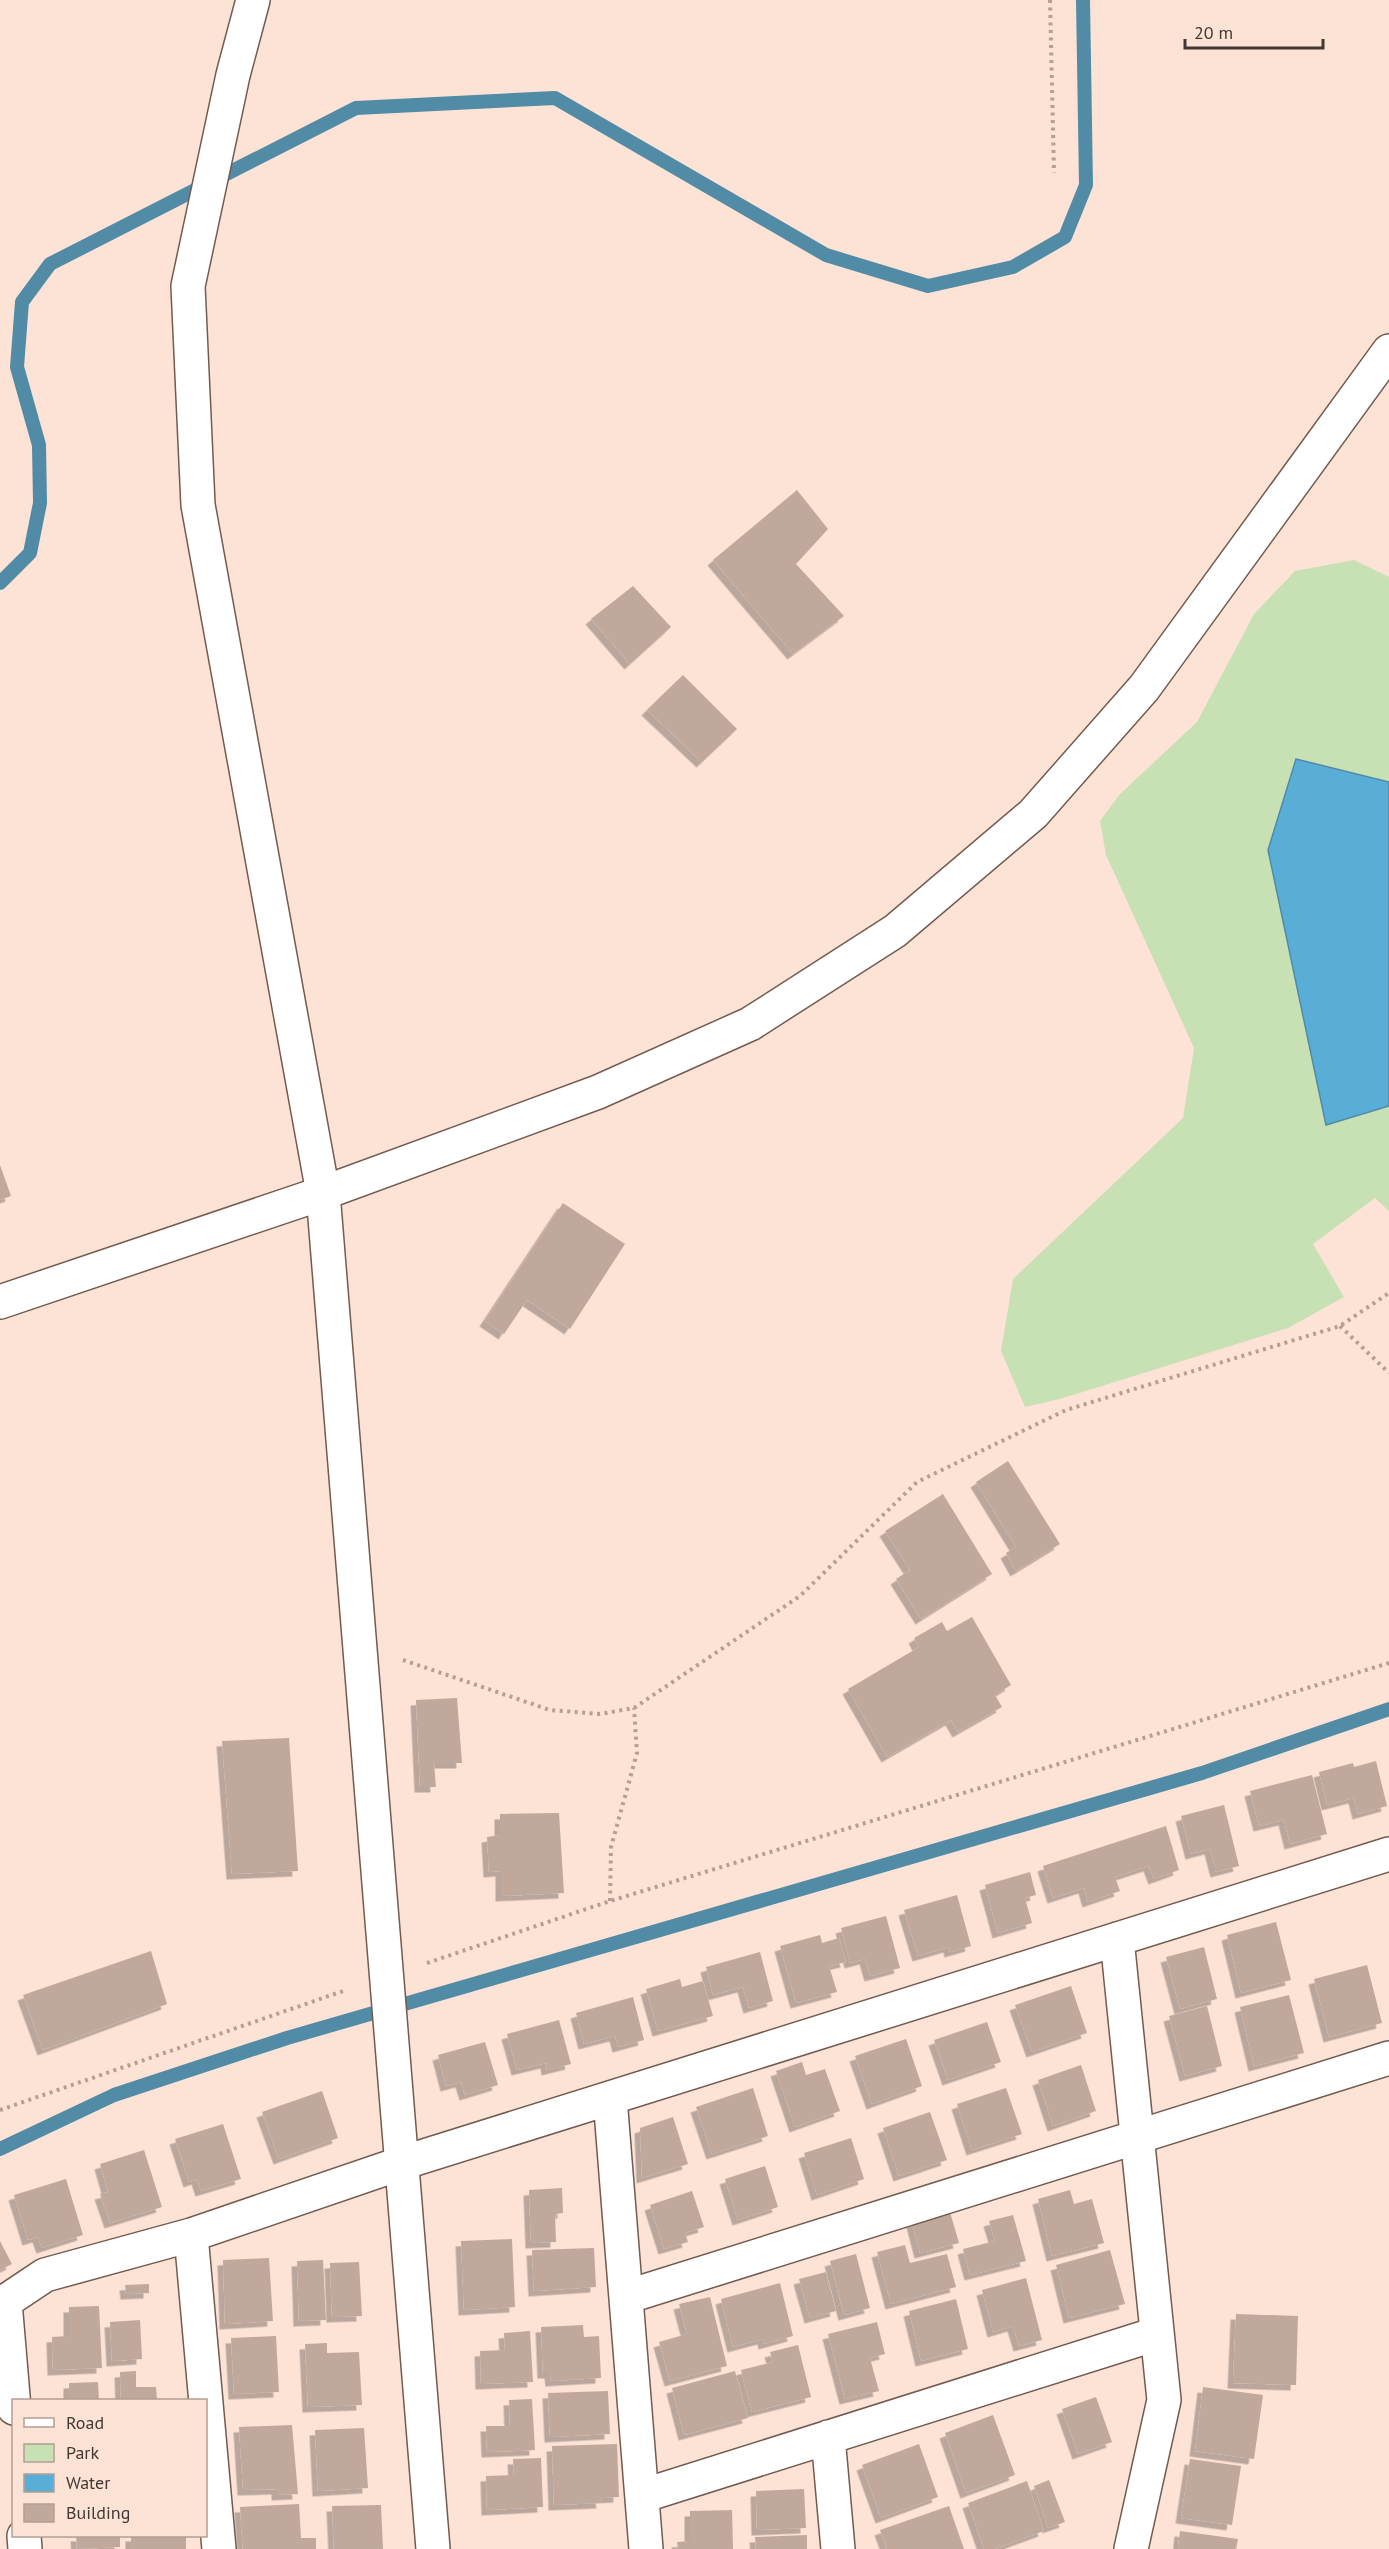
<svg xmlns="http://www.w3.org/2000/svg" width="1389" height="2549" font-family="'PT Sans',sans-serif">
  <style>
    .green { fill: #c7e1b4 }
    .water { fill: #58aed7; stroke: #518ba6; stroke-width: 1.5 }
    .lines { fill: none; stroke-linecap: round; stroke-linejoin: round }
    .stream { stroke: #518ba6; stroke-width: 14 }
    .building { fill: #c1a89c; filter: url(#shadow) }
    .minor-casing { stroke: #725b50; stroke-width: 36 }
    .tertiary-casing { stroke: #725b50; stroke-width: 36 }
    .path { stroke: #b39f96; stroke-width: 4; stroke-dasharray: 3 4.5; stroke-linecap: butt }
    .minor { stroke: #fff; stroke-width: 33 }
    .tertiary { stroke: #fff; stroke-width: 33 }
  </style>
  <defs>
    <filter id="shadow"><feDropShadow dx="-5.5" dy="5.5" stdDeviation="0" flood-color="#0004"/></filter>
  </defs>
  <rect width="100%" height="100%" fill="#fde3d6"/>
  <path class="green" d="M 1354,560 L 1389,577 L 1389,782 L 1296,759 L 1326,1125 L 1389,1106 L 1389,1211 L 1375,1198 L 1313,1244 L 1344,1297 L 1288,1328 L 1060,1399 L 1025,1407 L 1001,1351 L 1013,1279 L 1183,1118 L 1194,1048 L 1106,855 L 1100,821 L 1120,794 L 1197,722 L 1254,614 L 1295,571 Z"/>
  <path class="water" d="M 1296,759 L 1389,782 L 1389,1106 L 1326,1125 L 1268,850 Z"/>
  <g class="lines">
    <path class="stream" d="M 0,583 L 30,553 L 40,503 L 39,445 L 17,367 L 22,302 L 50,264 L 356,108 L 555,98 L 826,255 L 928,286 L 1013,267 L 1065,237 L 1086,185 L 1083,0
      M 0,2149 L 114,2095 L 287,2038 L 1202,1773 L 1389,1709"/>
  </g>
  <path class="building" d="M 797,490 L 828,529 L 796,564 L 844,616 L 793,654 L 713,560 Z
    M 633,586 L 671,627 L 630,664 L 591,619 Z
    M 683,675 L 737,729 L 702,762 L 647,710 Z
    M 0,1165 L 11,1196 L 0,1200 Z
    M 563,1203 L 625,1244 L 570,1329 L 527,1300 L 504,1334 L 485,1321 Z
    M 1008,1461 L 1060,1544 L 1016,1571 L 1006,1553 L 1016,1547 L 976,1482 Z
    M 943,1494 L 992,1574 L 921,1619 L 896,1579 L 910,1570 L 885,1531 Z
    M 972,1617 L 1011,1685 L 995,1695 L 1002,1707 L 958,1732 L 951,1720 L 887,1757 L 848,1689 L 919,1647 L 914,1638 L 942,1622 L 947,1631 Z
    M 457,1698 L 462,1763 L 434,1763 L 436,1787 L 420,1787 L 416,1700 Z
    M 289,1738 L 298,1871 L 232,1874 L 222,1741 Z
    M 1376,1761 L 1387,1806 L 1358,1814 L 1354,1798 L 1327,1805 L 1319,1772 L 1353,1763 L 1354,1767 Z
    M 1312,1775 L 1327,1834 L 1290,1844 L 1284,1820 L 1259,1826 L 1250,1791 Z
    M 1224,1805 L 1239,1866 L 1216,1872 L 1210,1849 L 1191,1854 L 1181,1816 Z
    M 559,1813 L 564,1893 L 501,1896 L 501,1871 L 489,1872 L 487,1837 L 500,1835 L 500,1814 Z
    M 1166,1826 L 1179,1870 L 1154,1879 L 1149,1866 L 1115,1877 L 1120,1891 L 1088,1902 L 1084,1888 L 1053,1898 L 1043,1866 Z
    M 1030,1872 L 1036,1895 L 1025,1898 L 1032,1923 L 998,1933 L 985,1885 Z
    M 957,1895 L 971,1946 L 950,1952 L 949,1947 L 918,1956 L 904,1910 Z
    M 886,1916 L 900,1968 L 870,1976 L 865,1959 L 850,1963 L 841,1928 Z
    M 1276,1922 L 1291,1980 L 1241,1993 L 1227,1935 Z
    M 820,1935 L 822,1943 L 839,1938 L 846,1962 L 829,1966 L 837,1992 L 796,2003 L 780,1946 Z
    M 1204,1947 L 1217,1999 L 1180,2009 L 1166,1957 Z
    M 151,1951 L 167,2004 L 43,2050 L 23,1995 Z
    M 760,1952 L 773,2001 L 749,2008 L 743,1987 L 713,1995 L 706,1967 Z
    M 1367,1965 L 1382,2023 L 1329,2037 L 1314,1979 Z
    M 680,1979 L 682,1987 L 703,1981 L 713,2016 L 658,2031 L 646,1989 Z
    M 1071,1986 L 1087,2033 L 1032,2052 L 1015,2005 Z
    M 1289,1995 L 1304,2053 L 1254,2066 L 1240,2007 Z
    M 633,1997 L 644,2040 L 618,2047 L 615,2036 L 584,2044 L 576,2013 Z
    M 1207,2006 L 1222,2066 L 1185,2076 L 1169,2016 Z
    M 559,2020 L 571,2064 L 547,2070 L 546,2063 L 517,2070 L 507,2034 Z
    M 987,2022 L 1001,2062 L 948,2080 L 934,2040 Z
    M 906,2039 L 922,2086 L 872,2104 L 855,2056 Z
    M 485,2042 L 498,2085 L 465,2095 L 461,2082 L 446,2086 L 438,2055 Z
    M 802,2062 L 806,2075 L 825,2069 L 840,2111 L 795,2127 L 776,2071 Z
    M 1081,2065 L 1096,2111 L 1053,2126 L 1038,2080 Z
    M 753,2088 L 768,2136 L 712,2154 L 696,2107 Z
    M 1006,2088 L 1022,2134 L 972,2150 L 957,2104 Z
    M 322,2091 L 338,2138 L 279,2159 L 262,2112 Z
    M 930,2112 L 947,2160 L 899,2176 L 883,2128 Z
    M 673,2117 L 688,2164 L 642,2178 L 640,2128 Z
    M 223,2124 L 241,2179 L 201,2191 L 197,2179 L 189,2182 L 175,2139 Z
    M 851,2138 L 864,2179 L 817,2195 L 804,2153 Z
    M 144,2150 L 162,2207 L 110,2223 L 100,2194 L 108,2192 L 100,2164 Z
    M 765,2166 L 778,2207 L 738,2220 L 725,2179 Z
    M 66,2179 L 83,2235 L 42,2248 L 38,2237 L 28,2240 L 14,2195 Z
    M 562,2188 L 563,2213 L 555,2214 L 556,2242 L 531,2243 L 529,2190 Z
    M 1070,2190 L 1074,2204 L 1092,2199 L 1104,2243 L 1052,2256 L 1038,2199 Z
    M 692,2191 L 704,2227 L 685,2233 L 688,2242 L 664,2249 L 650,2205 Z
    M 950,2212 L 959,2243 L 920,2253 L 912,2222 Z
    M 1013,2215 L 1026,2261 L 970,2275 L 963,2249 L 995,2241 L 989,2221 Z
    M 512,2239 L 515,2307 L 464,2310 L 461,2241 Z
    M 0,2241 L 12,2264 L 0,2270 Z
    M 905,2245 L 910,2263 L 947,2254 L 956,2287 L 891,2304 L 877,2252 Z
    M 594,2248 L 596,2287 L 534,2291 L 532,2250 Z
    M 1110,2250 L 1125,2304 L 1069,2318 L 1056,2265 Z
    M 856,2254 L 870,2308 L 844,2315 L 830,2261 Z
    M 269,2258 L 273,2321 L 225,2324 L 223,2260 Z
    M 323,2260 L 326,2320 L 299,2321 L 297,2261 Z
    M 359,2262 L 362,2316 L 332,2317 L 330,2263 Z
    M 826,2272 L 836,2311 L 810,2318 L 799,2279 Z
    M 1026,2278 L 1042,2340 L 1019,2346 L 1013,2326 L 993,2332 L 982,2290 Z
    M 780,2283 L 793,2336 L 764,2344 L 763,2339 L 733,2347 L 721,2299 Z
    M 149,2284 L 149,2293 L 126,2294 L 125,2285 Z
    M 710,2297 L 727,2366 L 670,2381 L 659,2342 L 687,2334 L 679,2304 Z
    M 956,2299 L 968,2349 L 921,2361 L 909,2311 Z
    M 99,2306 L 102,2368 L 53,2370 L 52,2337 L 69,2336 L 69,2307 Z
    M 1236,2314 L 1298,2316 L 1296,2385 L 1233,2383 Z
    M 140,2320 L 142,2359 L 112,2361 L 110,2322 Z
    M 877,2322 L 885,2354 L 870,2358 L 879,2391 L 845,2399 L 828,2334 Z
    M 583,2325 L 584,2337 L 599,2336 L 601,2378 L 551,2381 L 550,2373 L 543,2373 L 541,2327 Z
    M 530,2331 L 533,2382 L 481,2384 L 480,2351 L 505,2350 L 504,2333 Z
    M 276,2336 L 279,2392 L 234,2394 L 231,2338 Z
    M 327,2343 L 327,2353 L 359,2352 L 362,2405 L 308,2407 L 305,2344 Z
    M 798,2345 L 811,2397 L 752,2412 L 741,2370 L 773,2362 L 770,2352 Z
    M 136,2371 L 136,2387 L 156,2387 L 157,2400 L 121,2400 L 120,2372 Z
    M 735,2371 L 748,2418 L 684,2435 L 672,2388 Z
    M 98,2382 L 99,2400 L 69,2400 L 69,2383 Z
    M 1203,2387 L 1263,2395 L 1254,2459 L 1195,2451 Z
    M 608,2391 L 610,2434 L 550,2437 L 548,2393 Z
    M 1096,2397 L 1112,2442 L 1078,2454 L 1062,2409 Z
    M 532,2399 L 535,2450 L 487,2452 L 486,2426 L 510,2426 L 509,2400 Z
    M 993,2415 L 1015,2475 L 966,2493 L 945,2433 Z
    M 292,2425 L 298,2494 L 277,2495 L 277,2489 L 243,2490 L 239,2427 Z
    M 364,2428 L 368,2488 L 318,2491 L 315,2430 Z
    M 617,2444 L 619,2497 L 601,2498 L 602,2503 L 554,2505 L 552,2446 Z
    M 919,2444 L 938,2497 L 881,2518 L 862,2465 Z
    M 541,2458 L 543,2507 L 487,2510 L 486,2476 L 514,2475 L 513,2459 Z
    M 1190,2459 L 1241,2466 L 1232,2525 L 1181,2518 Z
    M 1049,2480 L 1065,2522 L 1048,2528 L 1034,2486 Z
    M 1027,2481 L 1044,2531 L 995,2549 L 984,2549 L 968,2503 Z
    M 804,2489 L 806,2528 L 757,2530 L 756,2491 Z
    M 299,2504 L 301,2538 L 316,2538 L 316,2549 L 243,2549 L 240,2507 Z
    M 381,2505 L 383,2549 L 334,2549 L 332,2506 Z
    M 949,2506 L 964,2549 L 887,2549 L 880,2530 Z
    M 732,2510 L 733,2549 L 678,2549 L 677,2542 L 690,2541 L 690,2511 Z
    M 1180,2531 L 1238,2539 L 1236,2549 L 1178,2549 Z
    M 807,2535 L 807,2549 L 756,2549 L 755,2537 Z
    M 76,2536 L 120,2536 L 120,2547 L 77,2549 Z
    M 131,2536 L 186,2536 L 186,2549 L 131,2549 Z"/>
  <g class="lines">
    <g class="minor-casing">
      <path id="minor" d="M 1117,1939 L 1164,2400 L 1131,2549
        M 610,2098 L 646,2549
        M 191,2235 L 219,2549
        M 626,2297 L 1389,2058
        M 5,2302 L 14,2408
        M 0,2305 L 45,2275 L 191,2235 L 402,2163 L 1389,1854
        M 828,2437 L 838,2549
        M 642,2496 L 1156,2334
        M 24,2536 L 25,2549"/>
    </g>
    <g class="tertiary-casing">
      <path id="tertiary" d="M 253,0 L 233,75 L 188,286 L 198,505 L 323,1193 L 433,2549
        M 0,1302 L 323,1193 L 598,1092 L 750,1024 L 895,931 L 1033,814 L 1144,688 L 1389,351"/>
    </g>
    <path class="path" d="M 1050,0 L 1054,173
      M 1340,1326 L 1389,1373
      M 403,1660 L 550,1710 L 600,1714 L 634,1708 L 800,1596 L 917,1482 L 1066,1410 L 1340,1326 L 1389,1293
      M 610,1901 L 611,1847 L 637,1753 L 634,1708
      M 427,1963 L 610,1901 L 1389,1663
      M 0,2110 L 346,1990"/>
    <use href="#minor" class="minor"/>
    <use href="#tertiary" class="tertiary"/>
  </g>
  <rect x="12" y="2399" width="195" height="138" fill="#fde3d6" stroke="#b29f95" stroke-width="1.5"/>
  <rect x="24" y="2418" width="30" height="9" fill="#ffffff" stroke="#b29f95" stroke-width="1.5"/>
  <text x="66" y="2429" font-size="18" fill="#423833">Road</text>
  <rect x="24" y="2444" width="30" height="18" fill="#c7e1b4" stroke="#b29f95" stroke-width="1.5"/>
  <text x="66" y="2459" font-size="18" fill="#423833">Park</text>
  <rect x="24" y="2474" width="30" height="18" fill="#58aed7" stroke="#b29f95" stroke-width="1.5"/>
  <text x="66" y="2489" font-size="18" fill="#423833">Water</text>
  <rect x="24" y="2504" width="30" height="18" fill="#c1a89c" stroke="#b29f95" stroke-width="1.5"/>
  <text x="66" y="2519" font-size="18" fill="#423833">Building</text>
  <path d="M1185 39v9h138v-9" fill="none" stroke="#423833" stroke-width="3"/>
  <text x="1194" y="39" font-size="18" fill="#423833" stroke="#fde3d6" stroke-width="4.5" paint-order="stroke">20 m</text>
</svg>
